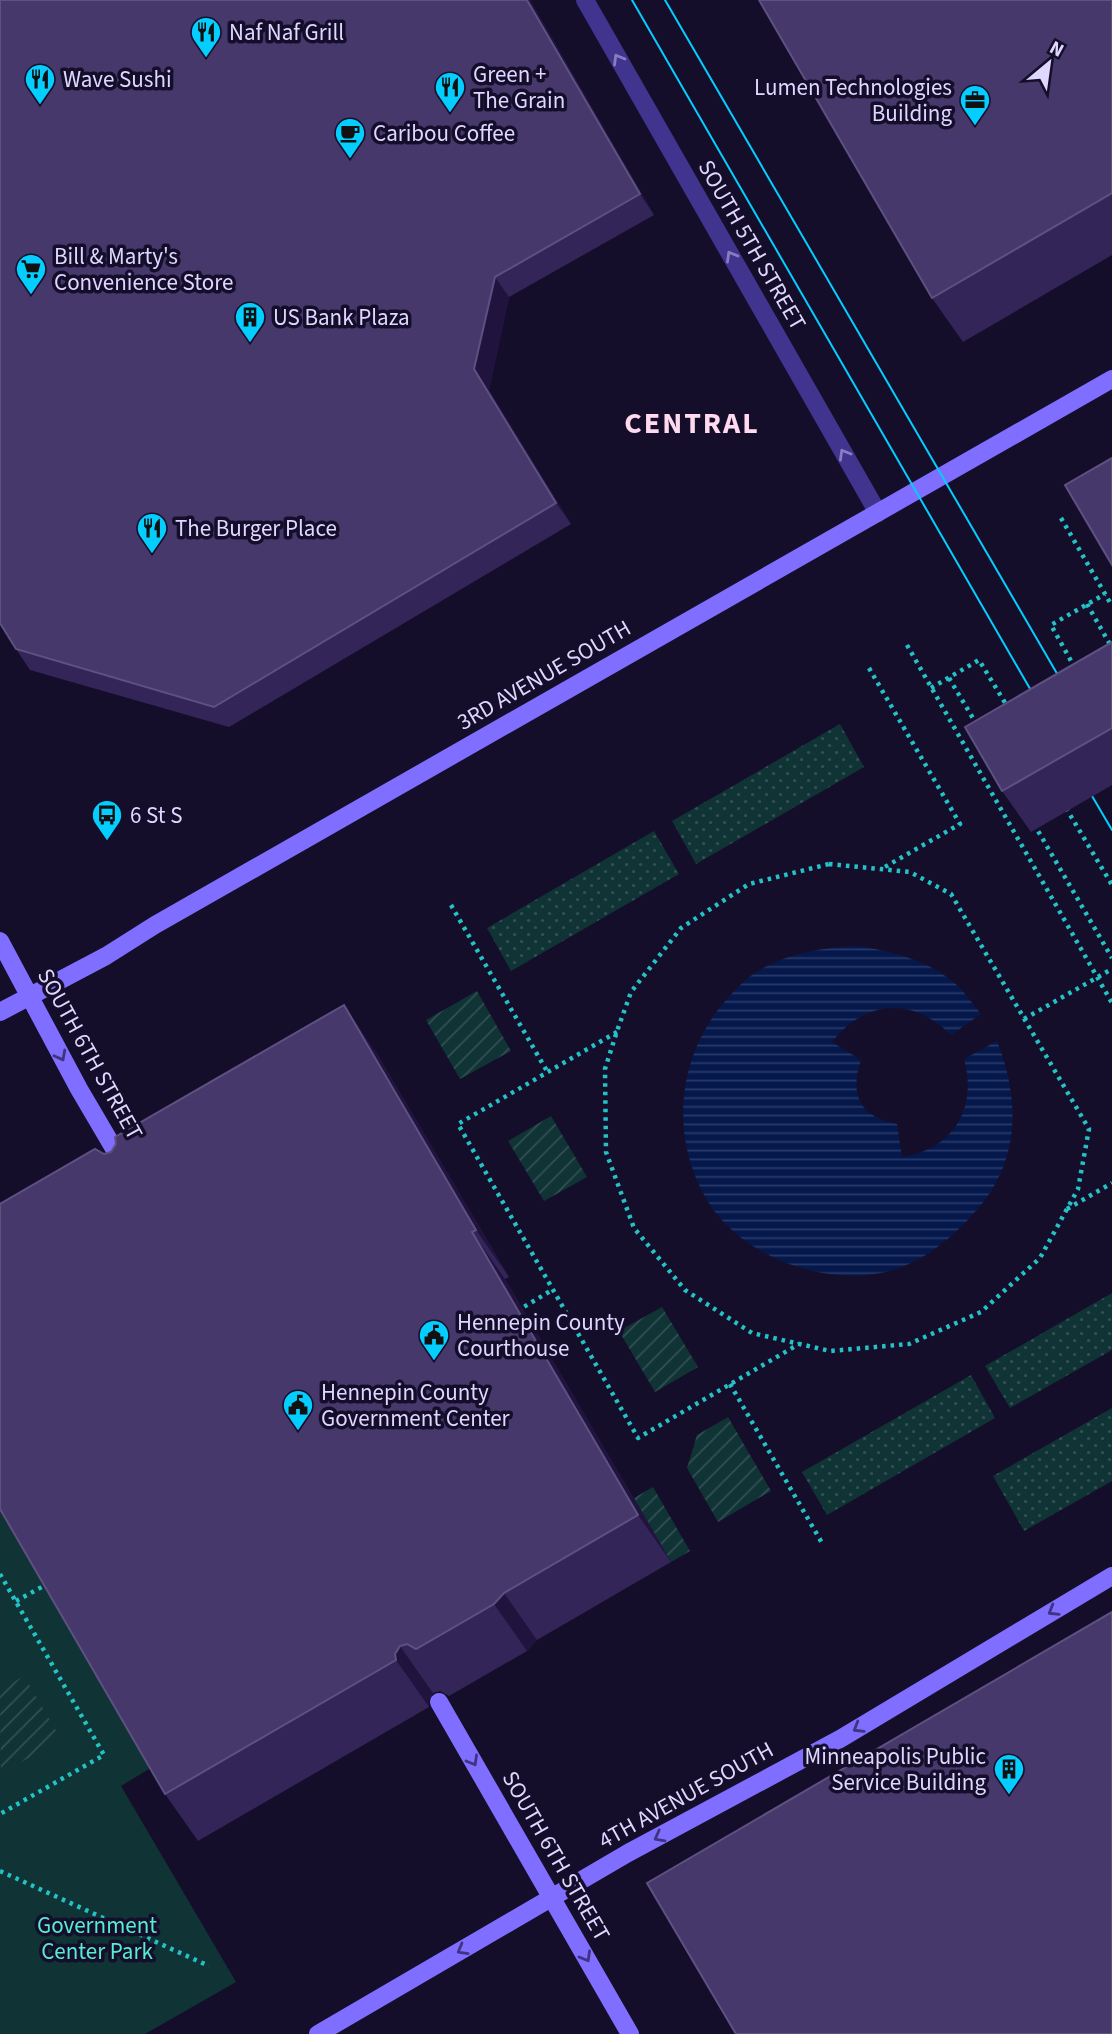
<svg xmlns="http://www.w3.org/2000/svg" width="1112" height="2034" font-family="'Source Sans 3',sans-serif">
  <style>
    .grass { fill: url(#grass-dots) }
    .park { fill: #103335 }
    .garden { fill: url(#garden-furrows) }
    .water { fill: url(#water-rules) }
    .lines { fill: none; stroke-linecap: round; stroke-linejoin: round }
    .path { stroke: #23c2c7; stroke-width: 4.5; stroke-dasharray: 3.5 5; stroke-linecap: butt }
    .street { stroke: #40348e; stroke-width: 18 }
    .secondary { stroke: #7f6eff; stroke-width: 18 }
    .tram { stroke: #03ceff; stroke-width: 2 }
    .wall { fill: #342559 }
    .shaded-wall { fill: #20143f }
    .building { fill: #46386b; stroke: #5e5182; stroke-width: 2 }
    .oneway { stroke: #887dc1 }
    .oneway2 { stroke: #3f347f }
    .labels { text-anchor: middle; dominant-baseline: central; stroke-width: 7; stroke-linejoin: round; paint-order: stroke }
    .poi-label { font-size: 23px; fill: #dfd7ff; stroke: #150e2a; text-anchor: start }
    .street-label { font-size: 23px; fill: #dfd7ff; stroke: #150e2a }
    .park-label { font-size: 23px; fill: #56ecd4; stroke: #150e2a }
    .district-label { font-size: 30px; font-weight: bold; letter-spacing: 2px; fill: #ffd9ee; stroke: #150e2a }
  </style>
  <defs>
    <pattern id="grass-dots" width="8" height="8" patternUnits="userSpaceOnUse" patternTransform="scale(1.75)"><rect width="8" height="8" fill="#103335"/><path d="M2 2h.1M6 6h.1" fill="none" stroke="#325053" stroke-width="1.8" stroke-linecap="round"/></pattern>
    <pattern id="garden-furrows" width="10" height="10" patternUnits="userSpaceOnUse" patternTransform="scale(1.75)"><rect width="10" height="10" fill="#103335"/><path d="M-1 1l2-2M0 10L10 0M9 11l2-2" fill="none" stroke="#325053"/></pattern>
    <pattern id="water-rules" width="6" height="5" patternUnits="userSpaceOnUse" patternTransform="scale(1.75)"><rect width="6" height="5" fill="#05184c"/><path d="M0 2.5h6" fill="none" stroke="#293967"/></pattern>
  </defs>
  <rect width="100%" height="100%" fill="#150e2a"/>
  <path class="grass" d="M 840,724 L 864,767 L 696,864 L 672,821 Z
    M 654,831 L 679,874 L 511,971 L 487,928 Z
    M 1112,1293 L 1112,1350 L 1010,1408 L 985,1366 Z
    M 971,1375 L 995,1418 L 827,1515 L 802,1472 Z
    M 1112,1408 L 1112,1481 L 1024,1531 L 993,1476 Z"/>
  <path class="park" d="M 0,1498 L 154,1766 L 121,1786 L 236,1982 L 145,2034 L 0,2034 Z"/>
  <path class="garden" d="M 477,991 L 511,1051 L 460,1079 L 426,1020 Z
    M 551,1116 L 587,1177 L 544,1201 L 508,1141 Z
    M 662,1307 L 698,1367 L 655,1392 L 619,1331 Z
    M 728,1417 L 771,1491 L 718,1522 L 687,1468 L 697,1435 Z
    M 653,1487 L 690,1551 L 671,1562 L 634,1498 Z
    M 24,1676 L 61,1739 L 1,1774 L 0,1690 Z"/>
  <path class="water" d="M 854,946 C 891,950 932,961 960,988 C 967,996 974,1006 981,1014 L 951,1035 C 913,997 866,999 832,1042 L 861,1060 C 849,1095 860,1117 897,1124 L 902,1157 C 953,1150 978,1108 964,1059 L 997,1041 C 1021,1102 1020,1163 974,1213 C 952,1238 925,1260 893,1270 C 830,1289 741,1258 707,1200 C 669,1136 677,1055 727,999 C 738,986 751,974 767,966 C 795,952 823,948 854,946 Z"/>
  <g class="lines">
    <path class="path" d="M 1061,518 L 1112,606
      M 1087,604 L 1112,648
      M 907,645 L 1112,1003
      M 869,668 L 960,824 L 883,868
      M 1075,668 L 1051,625 L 1105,594
      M 949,678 L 977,725
      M 931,688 L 979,660 L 1007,706
      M 1066,808 L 1112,885
      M 1034,824 L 1112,958
      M 829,864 L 910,872 L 951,894 L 1089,1129 L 1078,1189 L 1040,1258 L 981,1312 L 909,1344 L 830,1351 L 752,1333 L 685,1290 L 634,1228 L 606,1152 L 605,1069 L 617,1031 L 631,992 L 681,928 L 749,884 Z
      M 451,905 L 548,1073
      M 1024,1019 L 1112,969
      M 617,1032 L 458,1124 L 638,1438 L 799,1344
      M 1067,1209 L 1112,1183
      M 517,1311 L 552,1290
      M 730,1384 L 822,1543
      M 0,1574 L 104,1755 L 0,1814
      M 16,1601 L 49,1583
      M 0,1871 L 209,1966"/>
    <path class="street" d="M 585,0 L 878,513"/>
    <path class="secondary" d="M 0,941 L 79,1089 L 126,1169
      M 0,1012 L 106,956 L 155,925 L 1112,379
      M 439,1702 L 630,2034
      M 318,2034 L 628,1853 L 840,1739 L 1112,1576"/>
    <path class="tram" d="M 632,0 L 1040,706
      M 665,0 L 1066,689
      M 1082,779 L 1112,830"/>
  </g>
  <path class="wall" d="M 0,0 L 530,0 L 654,215 L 509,297 L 489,390 L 571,524 L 229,727 L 30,670 L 16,649 Z
    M 1112,0 L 1112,255 L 963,342 L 932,298 Z
    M 1112,642 L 1112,785 L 1031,832 L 1002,791 Z
    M 376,1052 L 509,1277 L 505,1279 L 671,1562 L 537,1640 L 527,1651 L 449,1696 L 440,1691 L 433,1693 L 428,1701 L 429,1707 L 198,1841 L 165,1794 L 104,1154 Z"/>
  <path class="shaded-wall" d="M 527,0 L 530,0 L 654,215 L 640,194 Z
    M 495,277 L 509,297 L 489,390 L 571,524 L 556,503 L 474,369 Z
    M 344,1005 L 376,1052 L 509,1277 L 476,1230 Z
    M 472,1232 L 505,1279 L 671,1562 L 638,1515 Z
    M 504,1593 L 537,1640 L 527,1651 L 494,1604 Z
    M 400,1646 L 433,1693 L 428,1701 L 429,1707 L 396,1660 L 395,1654 Z"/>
  <path class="building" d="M 0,0 L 527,0 L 640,194 L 495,277 L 474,369 L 556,503 L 214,707 L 16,649 L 0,623 Z
    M 759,0 L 1112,0 L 1112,193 L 932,298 Z
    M 1112,458 L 1112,565 L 1065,485 Z
    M 1112,642 L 1112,728 L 1002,791 L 965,727 Z
    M 344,1005 L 476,1230 L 472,1232 L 638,1515 L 504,1593 L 494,1604 L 416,1649 L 407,1644 L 400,1646 L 395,1654 L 396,1660 L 165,1794 L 0,1509 L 0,1204 L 95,1149 L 104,1154 L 111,1152 L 116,1144 L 115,1137 Z
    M 1112,1612 L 1112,2034 L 736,2034 L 647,1883 Z"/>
  <defs><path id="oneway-chevron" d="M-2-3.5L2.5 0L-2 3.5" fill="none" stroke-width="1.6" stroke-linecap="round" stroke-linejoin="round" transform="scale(1.75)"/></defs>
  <g class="oneway">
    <use href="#oneway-chevron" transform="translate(618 59) rotate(-120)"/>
    <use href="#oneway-chevron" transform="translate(731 256) rotate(-120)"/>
    <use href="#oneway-chevron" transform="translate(844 454) rotate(-120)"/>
  </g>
  <g class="oneway2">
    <use href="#oneway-chevron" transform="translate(61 1056) rotate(62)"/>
    <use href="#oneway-chevron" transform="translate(1053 1611) rotate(149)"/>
    <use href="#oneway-chevron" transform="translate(858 1728) rotate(149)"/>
    <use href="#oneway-chevron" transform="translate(473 1761) rotate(60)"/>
    <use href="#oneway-chevron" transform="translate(659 1837) rotate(152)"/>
    <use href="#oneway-chevron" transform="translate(462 1950) rotate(150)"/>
    <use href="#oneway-chevron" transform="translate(586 1957) rotate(60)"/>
  </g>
  <defs>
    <g id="restaurant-pin" transform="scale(1.575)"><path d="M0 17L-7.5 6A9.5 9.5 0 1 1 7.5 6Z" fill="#03ceff" stroke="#150e2a"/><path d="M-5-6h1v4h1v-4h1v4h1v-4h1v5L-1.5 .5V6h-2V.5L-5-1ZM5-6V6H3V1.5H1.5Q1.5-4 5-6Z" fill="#111"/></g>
    <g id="office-pin" transform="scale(1.575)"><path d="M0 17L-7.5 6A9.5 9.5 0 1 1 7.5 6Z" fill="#03ceff" stroke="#150e2a"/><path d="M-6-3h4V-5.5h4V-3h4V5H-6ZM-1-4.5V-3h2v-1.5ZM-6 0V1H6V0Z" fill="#111"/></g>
    <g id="cafe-pin" transform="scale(1.575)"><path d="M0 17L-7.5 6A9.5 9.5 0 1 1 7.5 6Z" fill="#03ceff" stroke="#150e2a"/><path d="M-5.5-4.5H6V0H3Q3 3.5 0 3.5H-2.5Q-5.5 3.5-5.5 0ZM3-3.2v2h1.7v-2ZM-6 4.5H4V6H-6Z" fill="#111"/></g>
    <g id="supermarket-pin" transform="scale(1.575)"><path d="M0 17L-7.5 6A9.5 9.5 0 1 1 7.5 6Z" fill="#03ceff" stroke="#150e2a"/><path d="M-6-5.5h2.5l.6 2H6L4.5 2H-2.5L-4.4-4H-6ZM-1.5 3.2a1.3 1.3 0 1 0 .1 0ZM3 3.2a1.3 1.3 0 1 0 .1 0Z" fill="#111"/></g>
    <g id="building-pin" transform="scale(1.575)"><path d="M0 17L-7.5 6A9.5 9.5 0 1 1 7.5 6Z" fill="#03ceff" stroke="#150e2a"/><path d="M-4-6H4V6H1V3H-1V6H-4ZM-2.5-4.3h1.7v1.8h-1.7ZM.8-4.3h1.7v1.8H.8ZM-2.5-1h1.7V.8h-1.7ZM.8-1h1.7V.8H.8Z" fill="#111"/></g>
    <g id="bus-pin" transform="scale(1.575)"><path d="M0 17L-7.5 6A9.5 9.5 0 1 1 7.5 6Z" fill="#03ceff" stroke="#150e2a"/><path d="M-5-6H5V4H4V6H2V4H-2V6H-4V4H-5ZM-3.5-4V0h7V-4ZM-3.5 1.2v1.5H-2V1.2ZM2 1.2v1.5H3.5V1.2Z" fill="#111"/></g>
    <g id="civic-pin" transform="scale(1.575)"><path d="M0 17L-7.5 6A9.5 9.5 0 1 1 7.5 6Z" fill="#03ceff" stroke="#150e2a"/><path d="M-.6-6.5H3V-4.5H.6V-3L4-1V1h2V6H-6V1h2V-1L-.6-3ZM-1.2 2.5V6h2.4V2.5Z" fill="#111"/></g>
  </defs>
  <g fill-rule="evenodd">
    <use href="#restaurant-pin" x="206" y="32"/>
    <use href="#restaurant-pin" x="40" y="79"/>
    <use href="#restaurant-pin" x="450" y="87"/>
    <use href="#office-pin" x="975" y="100"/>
    <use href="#cafe-pin" x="350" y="133"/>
    <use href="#supermarket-pin" x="31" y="269"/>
    <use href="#building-pin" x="250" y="317"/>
    <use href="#restaurant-pin" x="152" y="528"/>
    <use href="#bus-pin" x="107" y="815"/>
    <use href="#civic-pin" x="434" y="1335"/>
    <use href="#civic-pin" x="298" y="1405"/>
    <use href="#building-pin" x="1009" y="1769"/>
  </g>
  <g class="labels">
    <g class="poi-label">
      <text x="229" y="32">Naf Naf Grill</text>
      <text x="473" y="74">Green +<tspan x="473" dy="26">The Grain</tspan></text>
      <text x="63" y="79">Wave Sushi</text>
      <text x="952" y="87" text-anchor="end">Lumen Technologies<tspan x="952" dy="26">Building</tspan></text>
      <text x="373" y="133">Caribou Coffee</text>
      <text x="54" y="256">Bill &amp; Marty's<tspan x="54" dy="26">Convenience Store</tspan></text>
      <text x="273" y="317">US Bank Plaza</text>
      <text x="175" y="528">The Burger Place</text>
      <text x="130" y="815">6 St S</text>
      <text x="457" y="1322">Hennepin County<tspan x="457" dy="26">Courthouse</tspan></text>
      <text x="321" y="1392">Hennepin County<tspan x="321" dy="26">Government Center</tspan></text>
      <text x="986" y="1756" text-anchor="end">Minneapolis Public<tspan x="986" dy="26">Service Building</tspan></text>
    </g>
    <g class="street-label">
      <text transform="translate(752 245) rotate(60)">SOUTH 5TH STREET</text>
      <text transform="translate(544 675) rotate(-30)">3RD AVENUE SOUTH</text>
      <text transform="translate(90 1054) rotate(61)">SOUTH 6TH STREET</text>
      <text transform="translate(686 1795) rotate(-29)">4TH AVENUE SOUTH</text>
      <text transform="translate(556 1856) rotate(60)">SOUTH 6TH STREET</text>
    </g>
    <g class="park-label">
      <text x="97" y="1925">Government<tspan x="97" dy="26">Center Park</tspan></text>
    </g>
    <g class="district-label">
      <text x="692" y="423">CENTRAL</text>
    </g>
  </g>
  <g transform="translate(1049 63) rotate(29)" stroke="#150e2a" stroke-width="5" paint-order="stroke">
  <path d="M0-5L12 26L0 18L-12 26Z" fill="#dfd7ff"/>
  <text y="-10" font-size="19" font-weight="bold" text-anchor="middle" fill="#dfd7ff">N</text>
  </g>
</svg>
